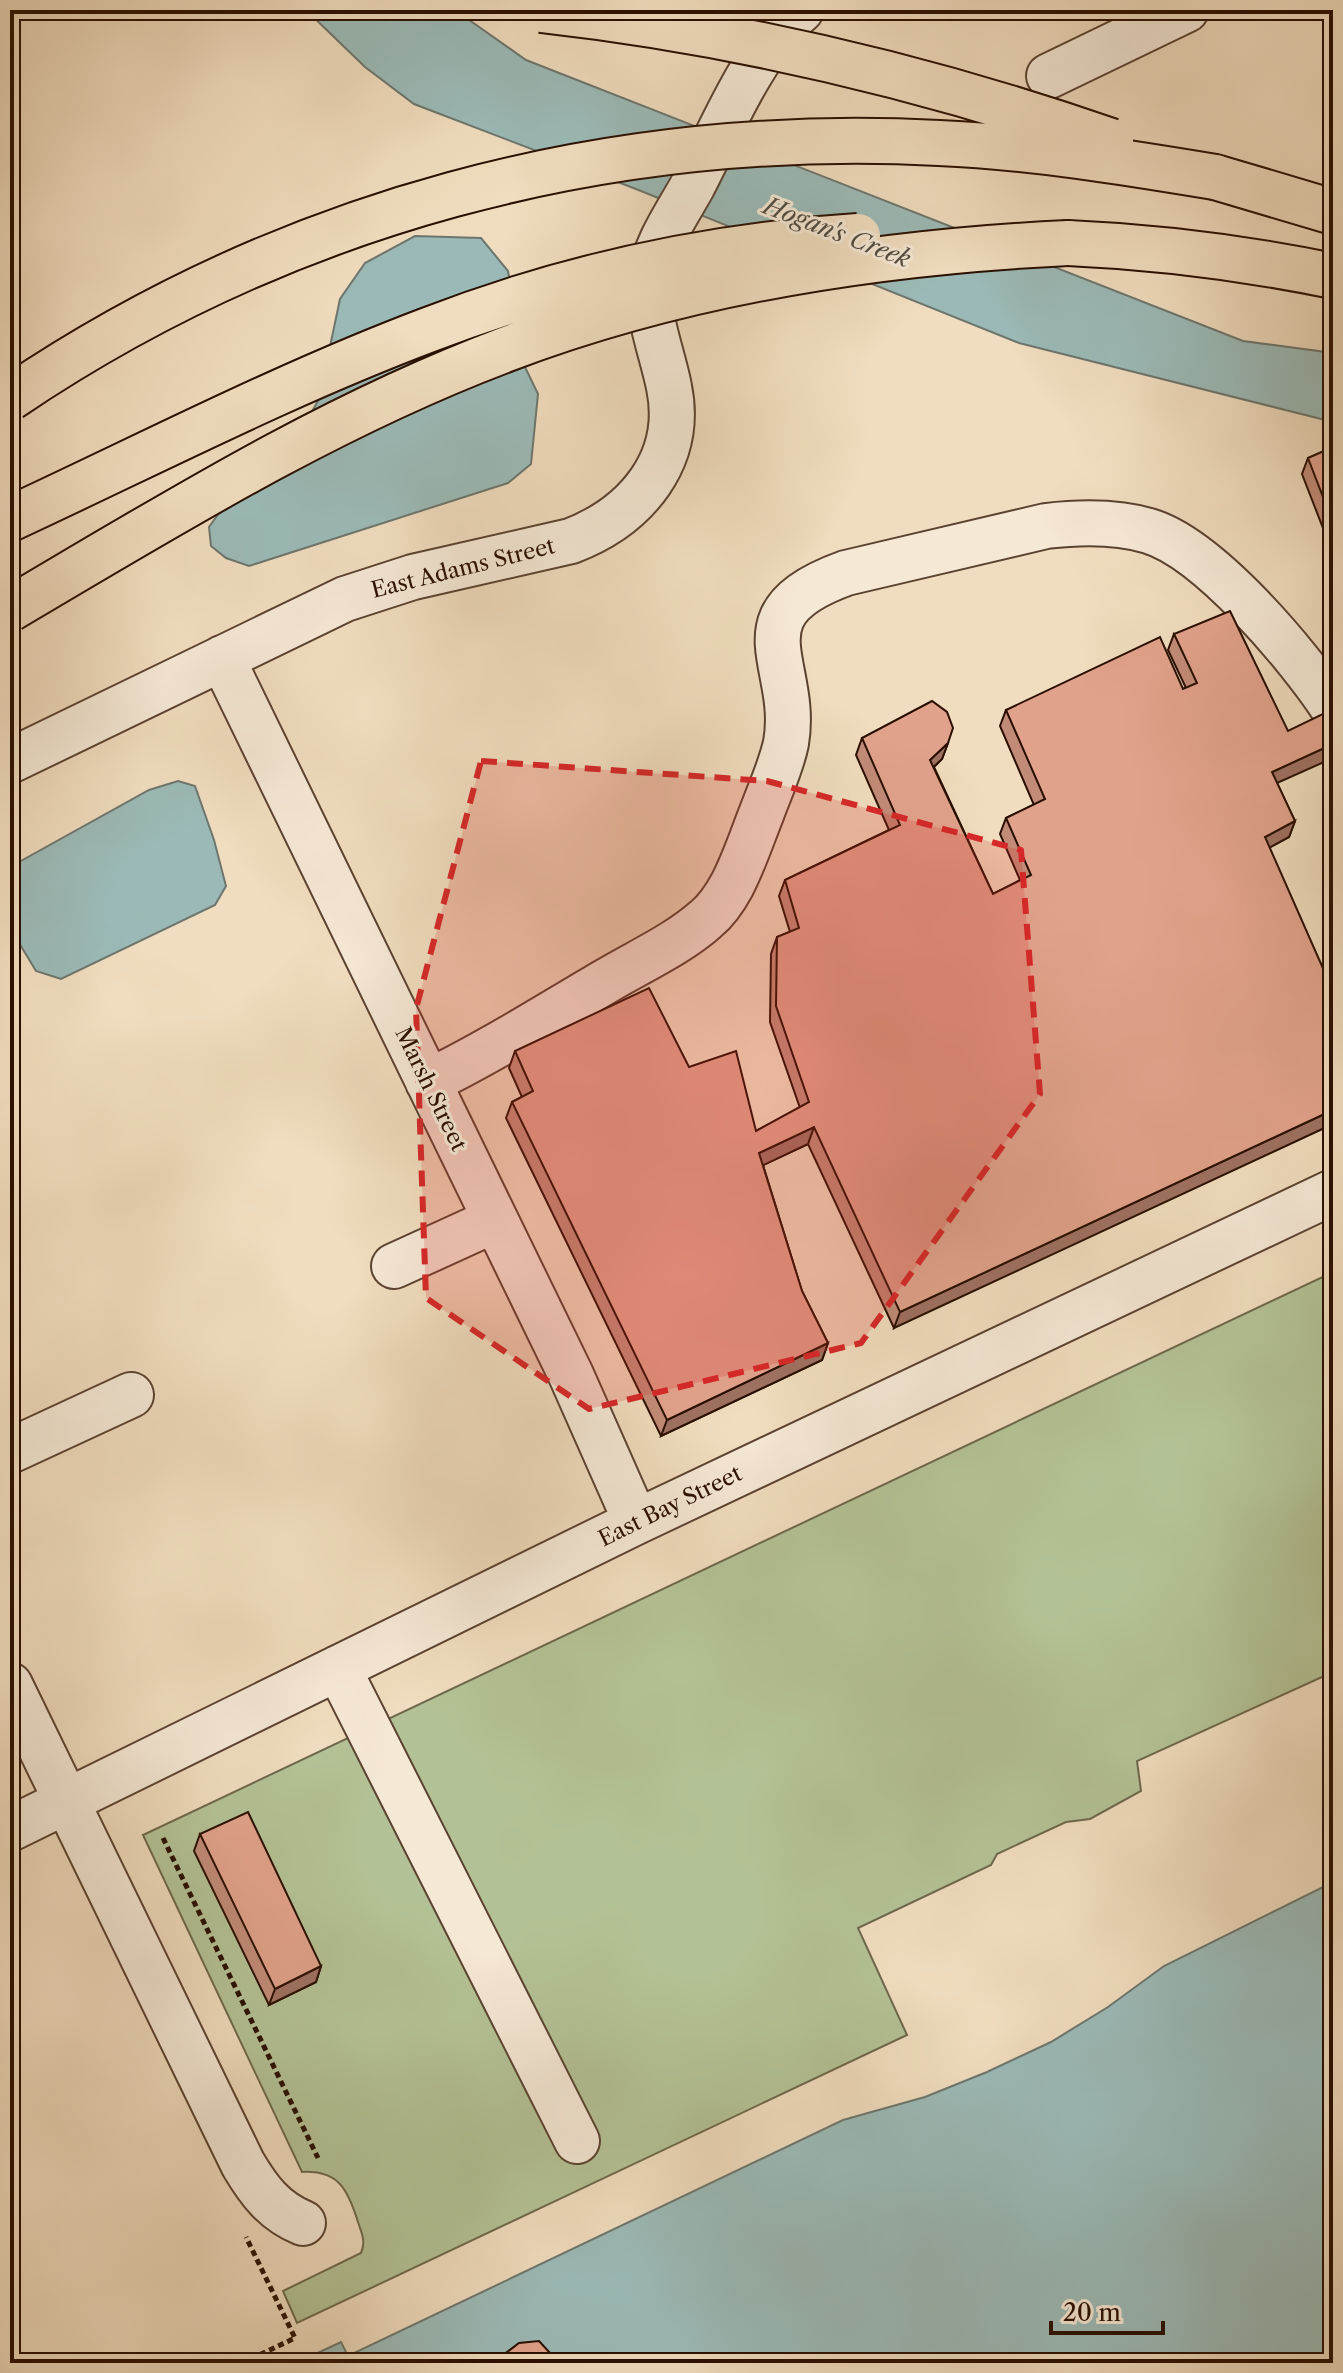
<svg xmlns="http://www.w3.org/2000/svg" width="1343" height="2373" font-family="'Libre Caslon Text',serif">
  <style>
    .green { fill: #b3c296; stroke: #6e684b; stroke-width: 2 }
    .water { fill: #9bbab7; stroke: #6d766e; stroke-width: 2 }
    .lines { fill: none; stroke-linecap: round; stroke-linejoin: round }
    .minor-casing { stroke: #5b4230; stroke-width: 48 }
    .major-casing { stroke: #290f00; stroke-width: 48 }
    .path { stroke: #290f00; stroke-width: 5; stroke-dasharray: 6 4; stroke-linecap: butt }
    .minor { stroke: #f5e8d5; stroke-width: 44 }
    .major { stroke: #f0dcbe; stroke-width: 44 }
    .major-bridge-casing { stroke: #290f00; stroke-width: 48; stroke-linecap: butt }
    .major-bridge { stroke: #f0dcbe; stroke-width: 44 }
    .wall { fill: #c28b78; stroke: #290f00; stroke-width: 2 }
    .shaded-wall { fill: #9e7161; stroke: #290f00; stroke-width: 2 }
    .building { fill: #e1a28b; stroke: #290f00; stroke-width: 2 }
    .marked { fill: #d62828; fill-opacity: 0.2; stroke: #d62828; stroke-width: 6; stroke-dasharray: 16 10; stroke-linejoin: round }
    .labels { text-anchor: middle; dominant-baseline: central; stroke-width: 6; stroke-linejoin: round; paint-order: stroke }
    .street-label { font-size: 22px; fill: #290f00; stroke: #f5e8d5 }
    .water-label { font-size: 24px; font-style: italic; fill: #514b40; stroke: #f5e8d5 }
  </style>
  <rect width="100%" height="100%" fill="#f0dcbe"/>
  <filter id="stains"><feTurbulence type="fractalNoise" baseFrequency=".0025" numOctaves="4"/><feColorMatrix values="0 0 0 0 .2 0 0 0 0 .09 0 0 0 0 .02 0 0 0 .5 -.17"/></filter>
  <radialGradient id="worn" r=".72"><stop offset=".6" stop-color="#630" stop-opacity="0"/><stop offset="1" stop-color="#630" stop-opacity=".3"/></radialGradient>
  <path class="green" d="M 1333,1272 L 1333,1672 L 1137,1761 L 1141,1791 L 1090,1819 L 1066,1822 L 997,1854 L 991,1865 L 858,1928 L 907,2035 L 297,2323 L 283,2291 L 361,2253 C 366,2241 362,2234 358,2222 C 348,2190 339,2170 302,2172 L 143,1835 Z"/>
  <path class="water" d="M 306,10 L 455,10 L 526,60 L 1243,341 L 1333,353 L 1333,422 L 1019,343 L 636,189 L 414,104 L 365,67 Z
    M 415,236 L 481,238 L 508,271 L 525,367 L 538,394 L 531,464 L 508,483 L 249,566 L 226,558 L 211,546 L 209,527 L 229,499 L 294,444 L 319,399 L 340,299 L 365,263 Z
    M 178,781 L 195,786 L 214,840 L 226,886 L 215,905 L 61,979 L 36,971 L 10,928 L 10,867 L 149,790 Z
    M 1333,1882 L 1333,2363 L 296,2363 L 341,2342 L 348,2356 L 843,2120 L 925,2097 L 987,2072 L 1051,2042 L 1108,2007 L 1164,1966 Z"/>
  <g class="lines">
    <g class="minor-casing">
      <path id="minor" d="M 727,10 L 774,39
        M 1049,76 L 1186,10
        M 222,658 L 571,1375 L 636,1522
        M 10,761 L 345,599 L 413,577 L 571,541 C 636,516 684,460 669,387 C 662,351 646,316 650,279 C 654,246 677,214 693,185 C 722,129 752,52 801,10
        M 428,1082 C 490,1052 548,1015 608,980 C 640,961 678,944 706,919 C 717,910 725,898 732,885 C 744,862 752,837 762,812 C 770,790 781,767 786,743 C 800,663 730,615 846,573 L 1046,526 C 1080,522 1116,521 1149,531 C 1209,549 1299,656 1333,708
        M 394,1266 L 495,1220
        M 10,1451 L 131,1395
        M 338,1668 L 577,2141
        M 10,1685 L 243,2164 C 259,2191 274,2211 303,2223
        M 10,1829 L 636,1522 L 1333,1192"/>
    </g>
    <g class="major-casing">
      <path id="major" d="M 1215,177 L 1333,212
        M 1068,243 C 1158,247 1245,258 1333,276"/>
    </g>
    <path class="path" d="M 163,1838 L 318,2158
      M 242,2363 L 295,2338 L 246,2237"/>
    <use href="#minor" class="minor"/>
    <use href="#major" class="major"/>
    <g class="major-bridge-casing">
      <path id="major-bridge" d="M 541,10 C 736,32 926,77 1111,141
        M 10,398 C 285,212 607,126 939,143 C 1032,147 1124,162 1215,177
        M 10,519 C 148,455 285,384 428,330 C 565,277 712,245 858,236
        M 10,609 C 171,514 331,415 507,349 C 686,281 878,252 1068,243"/>
    </g>
    <use href="#major-bridge" class="major-bridge"/>
  </g>
  <path class="wall" d="M 1333,447 L 1333,554 L 1302,474 L 1308,458 Z
    M 1174,634 L 1277,783 L 1295,821 L 1289,837 L 1270,847 L 894,1328 L 808,1144 L 763,1165 L 802,1291 L 828,1343 L 822,1360 L 661,1436 L 506,1118 L 512,1102 L 522,1097 L 509,1068 L 515,1051 L 689,1067 L 756,1131 L 800,1108 L 770,1022 L 771,954 L 777,937 L 790,932 L 779,896 L 785,880 L 889,830 L 856,755 L 862,738 L 948,743 L 942,759 L 934,767 L 993,894 L 1020,880 L 1000,834 L 1006,818 L 1034,805 L 1000,726 L 1006,710 L 1186,688 L 1168,650 Z
    M 200,1834 L 321,1966 L 316,1982 L 269,2005 L 194,1851 Z"/>
  <path class="shaded-wall" d="M 948,743 L 942,759 L 924,776 L 930,760 Z
    M 1333,744 L 1333,758 L 1266,788 L 1272,772 Z
    M 1295,821 L 1289,837 L 1260,853 L 1265,837 Z
    M 1333,1110 L 1333,1124 L 894,1328 L 900,1312 Z
    M 814,1127 L 808,1144 L 753,1170 L 759,1153 Z
    M 828,1343 L 822,1360 L 661,1436 L 667,1420 Z
    M 321,1966 L 316,1982 L 269,2005 L 275,1989 Z"/>
  <path class="building" d="M 1333,447 L 1333,523 L 1308,458 Z
    M 1230,611 L 1288,731 L 1333,709 L 1333,744 L 1272,772 L 1295,821 L 1265,837 L 1333,991 L 1333,1110 L 900,1312 L 814,1127 L 759,1153 L 802,1291 L 828,1343 L 667,1420 L 512,1102 L 533,1091 L 515,1051 L 649,988 L 689,1067 L 736,1051 L 756,1131 L 809,1102 L 776,1006 L 777,937 L 799,928 L 785,880 L 900,825 L 862,738 L 932,701 L 947,712 L 953,728 L 948,743 L 930,760 L 993,894 L 1031,875 L 1006,818 L 1045,799 L 1006,710 L 1160,637 L 1183,689 L 1197,683 L 1174,634 Z
    M 248,1812 L 321,1966 L 275,1989 L 200,1834 Z
    M 539,2341 L 551,2354 L 555,2363 L 499,2363 L 498,2359 L 519,2343 Z"/>
  <path class="marked" d="M 481,761 L 767,781 L 1021,850 L 1040,1094 L 861,1343 L 589,1409 L 426,1298 L 416,1009 Z"/>
  <g class="labels">
    <g class="street-label">
      <text transform="translate(463 568) rotate(-14)">East Adams Street</text>
      <text transform="translate(431 1089) rotate(64)">Marsh Street</text>
      <text transform="translate(670 1506) rotate(-26)">East Bay Street</text>
    </g>
    <g class="water-label">
      <text transform="translate(837 232) rotate(21)">Hogan's Creek</text>
    </g>
  </g>
  <rect width="1343" height="2373" fill="none" stroke="#f0dcbe" stroke-width="40"/>
  <rect x="12" y="12" width="1319" height="2349" fill="none" stroke="#290f00" stroke-width="4"/>
  <rect x="20" y="20" width="1303" height="2333" fill="none" stroke="#290f00" stroke-width="2"/>
  <path d="M1051 2321v12h112v-12" fill="none" stroke="#290f00" stroke-width="4"/>
  <text x="1063" y="2321" font-size="24" fill="#290f00" stroke="#f5e8d5" stroke-width="6" paint-order="stroke">20 m</text>
  <rect width="100%" height="100%" filter="url(#stains)"/>
  <rect width="100%" height="100%" fill="url(#worn)"/>
</svg>
